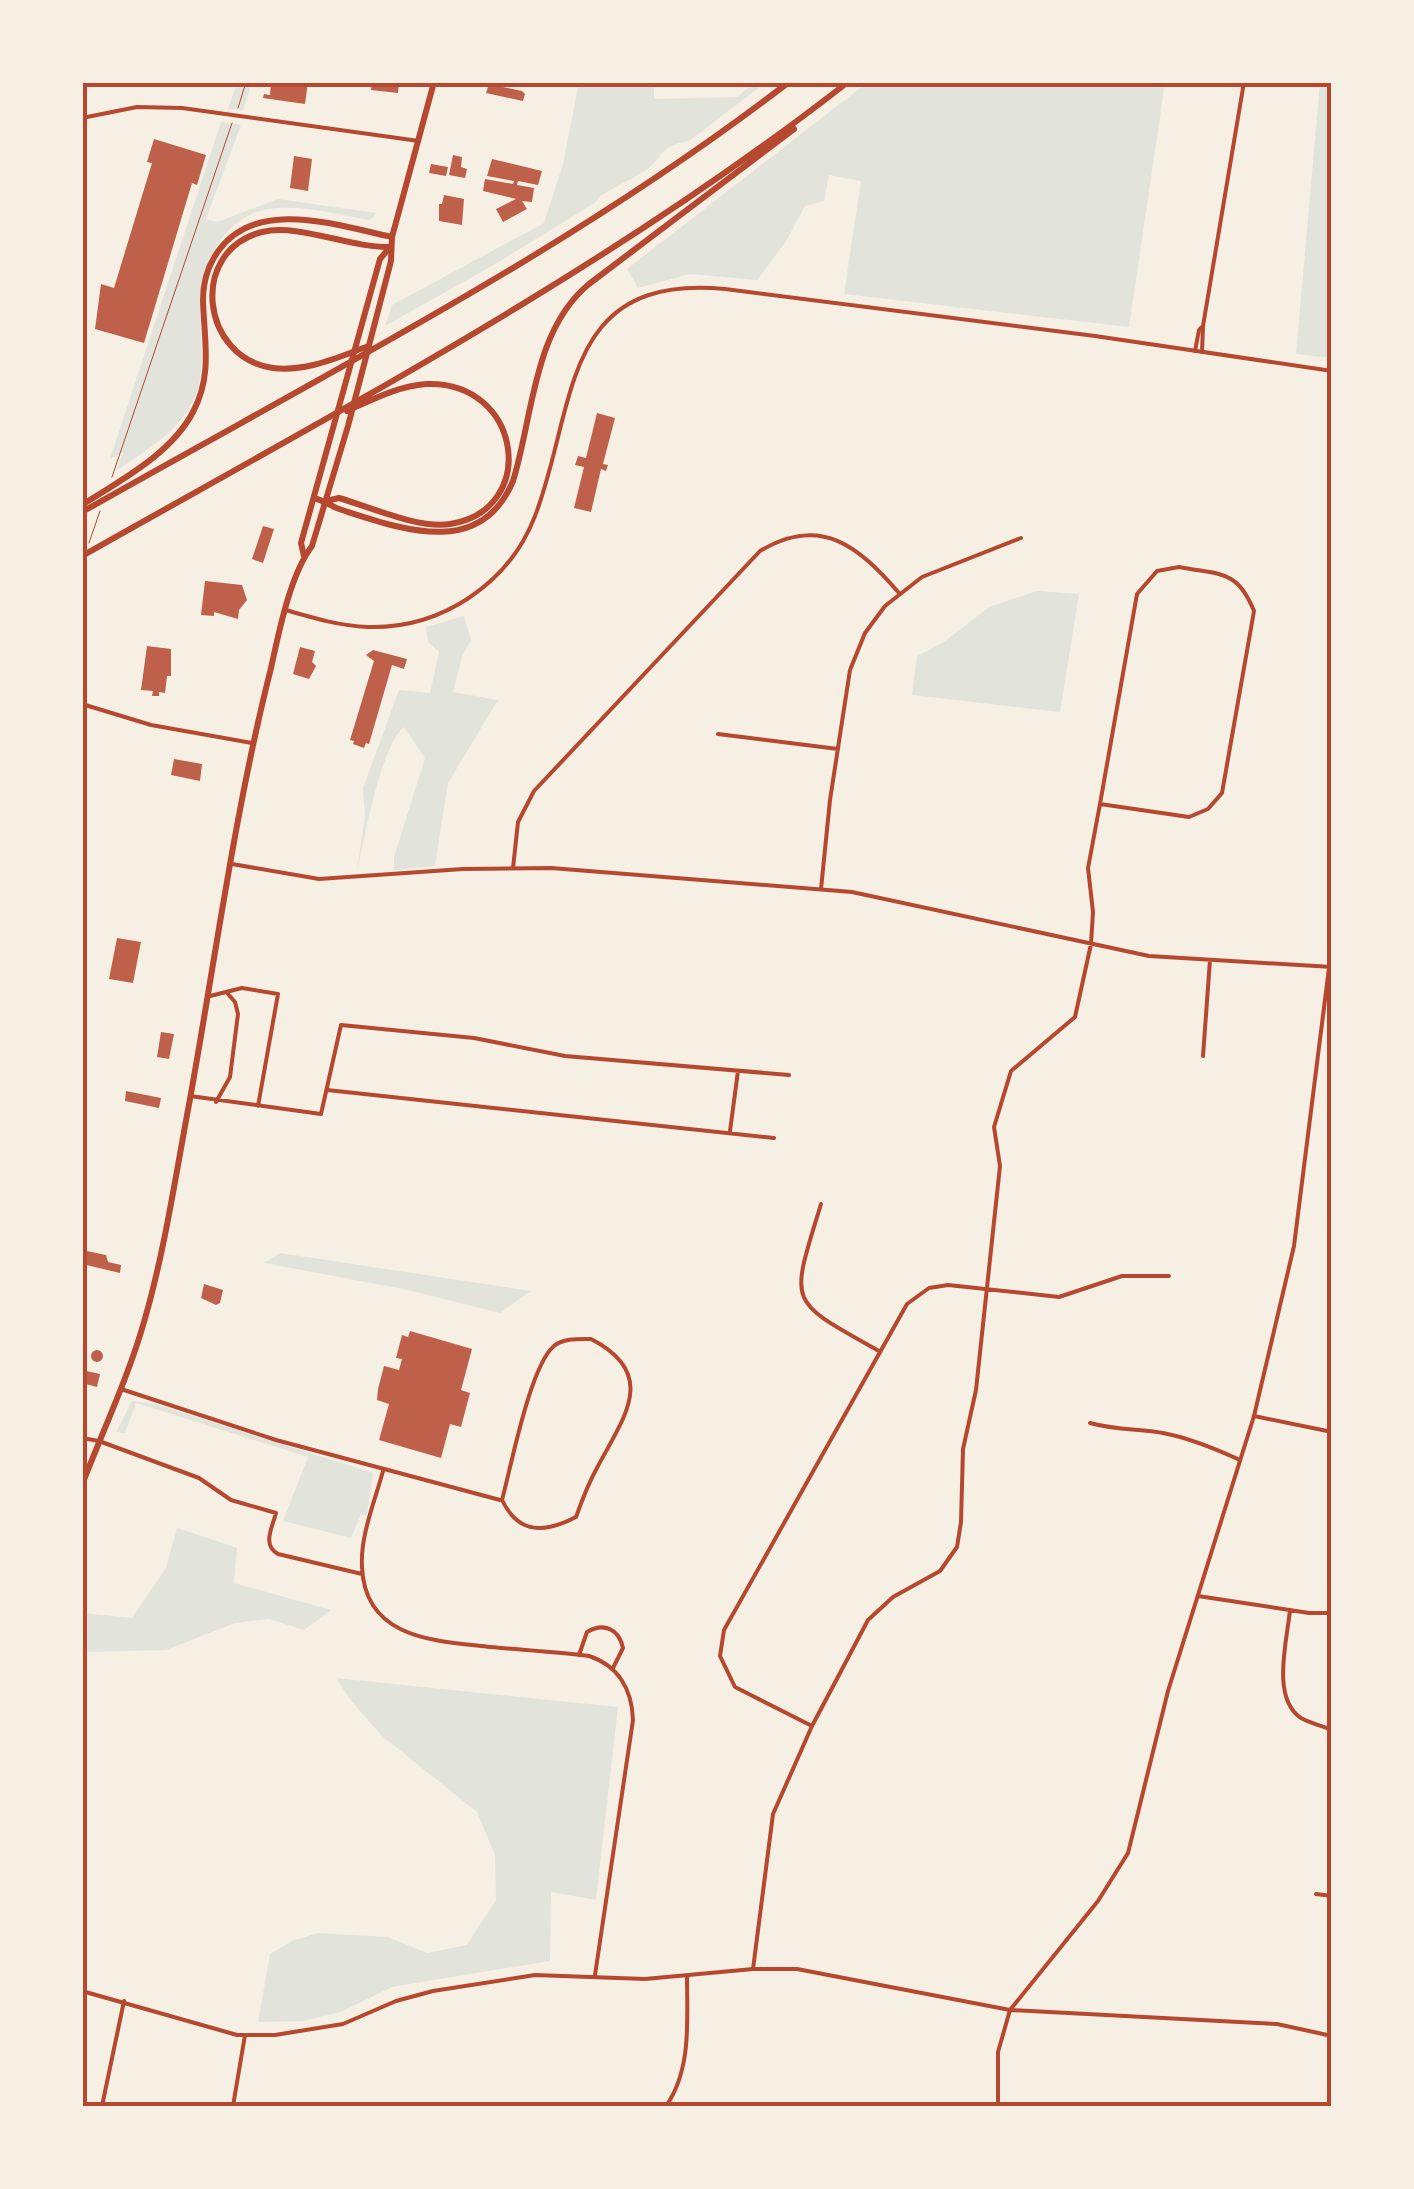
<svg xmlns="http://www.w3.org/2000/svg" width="1414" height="2189" font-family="Rubik,sans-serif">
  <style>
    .green { fill: #e2e4dc }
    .building { fill: #bf614a }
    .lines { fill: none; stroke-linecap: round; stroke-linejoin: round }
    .path { stroke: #b5482f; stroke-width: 1 }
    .minor { stroke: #b5482f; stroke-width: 4 }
    .tertiary { stroke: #b5482f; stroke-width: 4 }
    .trunk { stroke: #b5482f; stroke-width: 6 }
    .motorway { stroke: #b5482f; stroke-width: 6 }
    .neatline { fill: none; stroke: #b5482f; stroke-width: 4 }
  </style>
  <rect width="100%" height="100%" fill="#f6efe4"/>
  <path class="green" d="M 579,82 L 654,83 L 654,99 L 737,97 L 754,83 L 765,83 L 689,141 C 657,146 664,159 643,172 C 629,180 614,188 600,196 L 596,202 L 497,263 L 385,326 L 392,305 L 544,223 L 563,164 Z
    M 868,82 L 1165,83 L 1129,327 L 844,294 L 861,181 L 829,175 L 824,201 L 805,206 L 785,243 L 757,280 L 690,274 L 638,288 L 627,269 Z
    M 237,83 L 252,83 L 243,110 L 228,109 Z
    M 1320,83 L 1332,83 L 1331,358 L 1296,354 Z
    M 221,122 L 241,125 L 206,219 L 217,222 L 278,199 L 377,213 L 370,220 C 340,215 308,206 278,208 C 227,210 201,260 200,305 C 199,336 207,368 195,397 C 181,430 146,451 117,470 L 123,452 L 110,459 Z
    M 1037,591 L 1079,594 L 1060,712 L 912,695 L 917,656 L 944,642 L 989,607 Z
    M 464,616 L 471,640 L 463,654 L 453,692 L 498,700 L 448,783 L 435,866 L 394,870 L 394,857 L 425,758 L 404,727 C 380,747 364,841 357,873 L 365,814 L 363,788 L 399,690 L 430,693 L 439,652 L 428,642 L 426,627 Z
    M 280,1253 L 531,1291 L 500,1313 L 408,1290 L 264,1263 Z
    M 132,1401 L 155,1404 L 373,1473 L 367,1516 L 361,1514 L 351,1538 L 283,1521 L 308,1457 L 136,1403 L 125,1433 L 116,1432 Z
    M 177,1528 L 237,1548 L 234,1583 L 331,1610 L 304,1630 L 269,1619 L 235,1623 L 166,1650 L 83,1652 L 83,1613 L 132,1618 L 166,1568 Z
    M 336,1678 L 618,1707 L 596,1900 L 551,1892 L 550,1961 L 392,1987 L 341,2012 L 303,2021 L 258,2022 L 270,1954 L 292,1941 L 318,1933 L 388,1937 L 427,1953 L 467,1945 L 496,1900 L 495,1855 L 477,1812 L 381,1735 L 352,1702 Z"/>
  <path class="building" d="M 271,82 L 308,82 L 305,104 L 263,98 L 264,94 L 270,95 Z
    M 372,82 L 399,82 L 398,93 L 371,90 Z
    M 489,84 L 522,91 L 525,94 L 523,101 L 486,93 Z
    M 154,139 L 206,155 L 197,185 L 192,183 L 144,343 L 95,329 L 101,284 L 114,288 L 152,163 L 147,162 Z
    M 453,155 L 462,157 L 461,167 L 467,169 L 465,178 L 449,175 Z
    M 294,156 L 312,159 L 308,191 L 290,188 Z
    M 492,159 L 542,171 L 538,185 L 518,181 L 517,185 L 534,188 L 532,202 L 522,201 L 527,209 L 503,222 L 496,209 L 516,199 L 483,191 L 485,179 L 513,184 L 514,181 L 487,176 Z
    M 431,164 L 448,167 L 446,176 L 429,173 Z
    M 444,195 L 464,199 L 462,225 L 439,221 L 439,204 L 442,204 Z
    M 597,413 L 615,418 L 603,464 L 608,465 L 606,471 L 601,469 L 591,512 L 574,508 L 584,467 L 575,465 L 578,456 L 586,458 Z
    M 263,526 L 274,529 L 263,563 L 252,559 Z
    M 205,581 L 242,585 L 247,600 L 239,610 L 238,619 L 214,612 L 214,616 L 201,615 Z
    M 147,646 L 171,649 L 171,676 L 167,676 L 165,693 L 159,692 L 159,696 L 152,696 L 153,691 L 141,690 Z
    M 300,647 L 315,651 L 312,662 L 316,666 L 309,679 L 293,674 Z
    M 373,650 L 407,659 L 404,669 L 392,665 L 369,744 L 366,743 L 364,748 L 353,744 L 354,741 L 350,740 L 374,661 L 366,655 Z
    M 174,759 L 202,764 L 200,781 L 171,775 Z
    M 117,938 L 141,942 L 133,983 L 109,979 Z
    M 161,1032 L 174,1034 L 169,1059 L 157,1057 Z
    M 126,1091 L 161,1098 L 159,1108 L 125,1101 Z
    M 82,1250 L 106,1255 L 108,1262 L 121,1265 L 120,1273 L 82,1264 Z
    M 204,1284 L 223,1290 L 220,1303 L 216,1305 L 201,1298 Z
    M 410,1331 L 472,1349 L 461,1390 L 470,1393 L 461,1427 L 450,1424 L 441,1458 L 379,1440 L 389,1404 L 377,1400 L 378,1389 L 384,1366 L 399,1370 L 402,1359 L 396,1358 L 402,1335 L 408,1337 Z
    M91 1356a6 6 0 1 1 12 0a6 6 0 1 1-12 0Z
    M 82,1370 L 100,1374 L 97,1387 L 82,1383 Z"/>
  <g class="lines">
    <path class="path" d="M 238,108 L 246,82
      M 112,477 L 232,123
      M 89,543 L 100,511"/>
    <path class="minor" d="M 82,118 L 137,107 L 182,108 L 419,141
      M 1195,351 L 1199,330 L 1203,326 L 1244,82
      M 1202,352 L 1203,327
      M 1179,567 C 1220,575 1237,569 1254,611 L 1222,793 L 1208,809 L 1189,817 L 1100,804 L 1137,594 L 1157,571 Z
      M 82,704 L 151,725 L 252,743
      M 718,734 L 838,749
      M 232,864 L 319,879 L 463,869 L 551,868 L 852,892 L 1149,956 L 1332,967
      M 513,868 L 518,822 L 534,791 L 760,551 C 821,514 859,547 899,593
      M 821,889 L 830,800 L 850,670 L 865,633 L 885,606 L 922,577 L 1021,538
      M 210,996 L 242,988 L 278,994 L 258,1106
      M 1203,1056 L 1210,960
      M 327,1090 L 774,1138
      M 190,1096 L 321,1114 L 341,1025 L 474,1038 L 565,1056 L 789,1075
      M 216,1102 L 230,1077 L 238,1014 L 235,1002 L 228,994
      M 730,1131 L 738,1071
      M 821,1204 C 790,1306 786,1299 879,1351
      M 591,1339 C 659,1374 624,1417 598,1466 C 589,1482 582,1500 576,1517 C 545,1533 519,1535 502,1500 C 511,1467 530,1366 554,1346 C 563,1338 579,1339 591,1339 Z
      M 121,1389 L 276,1440 L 500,1500
      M 1254,1416 L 1332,1432
      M 1090,1423 C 1115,1430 1139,1429 1163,1433 C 1190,1438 1216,1449 1240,1460
      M 82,1438 L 99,1441 L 199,1478 L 231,1500 L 276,1513 C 272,1528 262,1545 278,1554 L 362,1574
      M 383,1471 C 375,1501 360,1536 362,1567 C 365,1640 437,1641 490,1647 C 523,1650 556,1652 589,1656 C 619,1666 632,1690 633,1720 L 595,1975
      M 1198,1596 L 1309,1613 L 1332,1613
      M 1290,1610 C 1287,1641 1271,1698 1301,1718 C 1310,1723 1322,1726 1332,1730
      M 579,1655 L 587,1632 C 604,1622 619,1629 623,1648 L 613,1668
      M 812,1726 L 735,1687 L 720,1656 L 724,1630 L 907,1304 L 929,1288 L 948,1285 L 1059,1297 L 1122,1276 L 1169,1276
      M 1316,1894 L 1332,1896
      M 753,1969 L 773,1814 L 812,1726 L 868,1620 L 893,1597 L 940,1571 L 957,1547 L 961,1522 L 963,1449 L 976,1390 L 1000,1166 L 994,1127 L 1011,1071 L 1075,1017 L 1091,944 L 1093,912 L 1088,868 L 1100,804
      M 102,2106 L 124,2001
      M 233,2106 L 245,2035
      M 666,2106 C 692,2069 687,2019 687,1976"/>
    <path class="tertiary" d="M 286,610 C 313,618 340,626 368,627 C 441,629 509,584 535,516 C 577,408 559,273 725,289 L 1095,336 L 1332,371
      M 82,1991 L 237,2035 L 275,2035 L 343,2024 L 396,2001 L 433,1991 L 535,1975 L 645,1979 L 753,1969 L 797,1969 L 1010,2010 L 1277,2024 L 1332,2036
      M 998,2106 L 998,2052 L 1010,2010 L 1098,1901 L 1128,1853 L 1168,1691 L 1254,1416 L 1294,1246 L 1332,944"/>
    <path class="trunk" d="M 304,556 L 301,543 L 380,259 L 390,247
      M 82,1485 C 103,1430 128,1378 144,1322 C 165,1250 176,1173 190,1099 C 216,955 235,810 271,668 C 279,632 290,575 312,546 L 348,426 L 391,261 L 392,237 L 434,82"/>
    <path class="motorway" d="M 369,346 C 338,357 307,372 273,368 C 201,358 188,251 262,232 C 298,223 350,248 390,247
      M 314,498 C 325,501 332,507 342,510 C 404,530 481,558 513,481 C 533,417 533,330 589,284 L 794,129
      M 326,501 L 339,498 C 370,507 419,529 450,524 C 540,510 522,380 426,384 C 398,386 372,400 347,411
      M 82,505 C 121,480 171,454 193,412 C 213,375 204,340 203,300 C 203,282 208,265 219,250 C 258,197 339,226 392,237
      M 82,512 C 321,376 570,251 789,82
      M 82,556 C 344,408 610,268 848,82"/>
  </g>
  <rect width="1414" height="2189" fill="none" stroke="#f6efe4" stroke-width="170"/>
  <rect x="85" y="85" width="1244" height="2019" class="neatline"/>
</svg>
